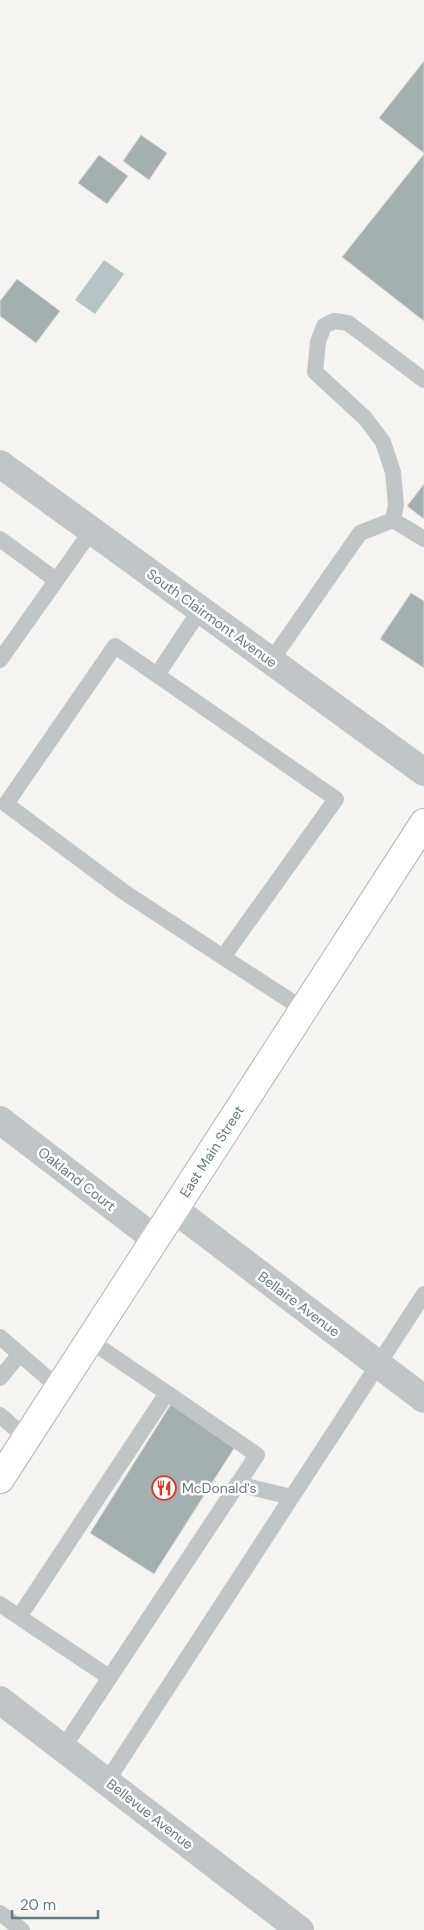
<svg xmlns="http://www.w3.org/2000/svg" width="424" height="1930" font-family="'DM Sans',sans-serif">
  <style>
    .water { fill: #b5c4c6 }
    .building { fill: #a4afb2; stroke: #d6d6d4 }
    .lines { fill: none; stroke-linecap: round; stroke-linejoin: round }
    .primary-casing { stroke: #b1b7b9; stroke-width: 30 }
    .service { stroke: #c0c5c7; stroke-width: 16 }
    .minor { stroke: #c0c5c7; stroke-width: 28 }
    .primary { stroke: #fff; stroke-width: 28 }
    .labels { text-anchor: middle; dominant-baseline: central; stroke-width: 5; stroke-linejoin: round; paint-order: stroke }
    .street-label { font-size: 14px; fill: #647982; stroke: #fff }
    .poi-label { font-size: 14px; fill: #647982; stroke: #fff; text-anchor: start }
  </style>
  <rect width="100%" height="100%" fill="#f5f4f1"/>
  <path class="water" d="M 104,260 L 124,274 L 95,314 L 75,300 Z"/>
  <path class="building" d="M 424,61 L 424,153 L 379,118 Z
    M 141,135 L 167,153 L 149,180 L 123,161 Z
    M 424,154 L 424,321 L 342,257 Z
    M 99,155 L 128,176 L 107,204 L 78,183 Z
    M 17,279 L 60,311 L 36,343 L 0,316 L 0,301 Z
    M 424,484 L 424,519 L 407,506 Z
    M 411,593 L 424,601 L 424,668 L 380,639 Z
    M 173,1401 L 238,1442 L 154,1574 L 90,1533 Z"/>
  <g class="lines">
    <g class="primary-casing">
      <g id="primary">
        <path id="s1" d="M 0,1479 L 424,823"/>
      </g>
    </g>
    <path class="service" d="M 393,520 L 396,505 L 393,472 L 383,442 L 365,418 L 315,372 L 318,342 L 324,326 L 334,321 L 348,323 L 424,380
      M 393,520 L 424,539
      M 0,539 L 56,580
      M 200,610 L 157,675 L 336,799 L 223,957 L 303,1009
      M 0,660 L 92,530
      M 271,661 L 360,533 L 393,520
      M 157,675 L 115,646 L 6,804 L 124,892 L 223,957
      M 0,1337 L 59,1388
      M 89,1340 L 167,1393
      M 0,1378 L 20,1354
      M 0,1415 L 26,1438
      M 237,1484 L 291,1497
      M 0,1604 L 19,1617
      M 63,1748 L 257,1455 L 167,1393 L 19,1617 L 109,1677
      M 107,1781 L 424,1294
      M 0,1913 L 22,1930"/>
    <path class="minor" d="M 0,464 L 424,772
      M 0,1120 L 155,1239
      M 174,1209 L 424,1399
      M 0,1700 L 300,1930"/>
    <use href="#primary" class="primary"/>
  </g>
  <defs>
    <g id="restaurant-ring" transform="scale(1.25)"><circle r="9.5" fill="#fff" stroke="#e23424" stroke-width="1.5"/><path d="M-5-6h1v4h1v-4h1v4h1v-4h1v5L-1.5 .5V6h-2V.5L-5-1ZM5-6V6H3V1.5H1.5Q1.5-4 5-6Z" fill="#e23424"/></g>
  </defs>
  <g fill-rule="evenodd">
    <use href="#restaurant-ring" x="164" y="1488"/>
  </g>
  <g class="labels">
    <g class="street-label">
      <text transform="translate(212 618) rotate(36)">South Clairmont Avenue</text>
      <text stroke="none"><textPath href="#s1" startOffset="390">East Main Street</textPath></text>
      <text transform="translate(77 1179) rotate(38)">Oakland Court</text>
      <text transform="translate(299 1304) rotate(37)">Bellaire Avenue</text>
      <text transform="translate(150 1814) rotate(38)">Bellevue Avenue</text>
    </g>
    <g class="poi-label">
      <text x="182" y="1488">McDonald's</text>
    </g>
  </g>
  <path d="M12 1910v8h86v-8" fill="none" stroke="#647982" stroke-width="2.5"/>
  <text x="20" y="1910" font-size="15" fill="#647982" stroke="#ffffff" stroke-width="4" paint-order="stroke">20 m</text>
</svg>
